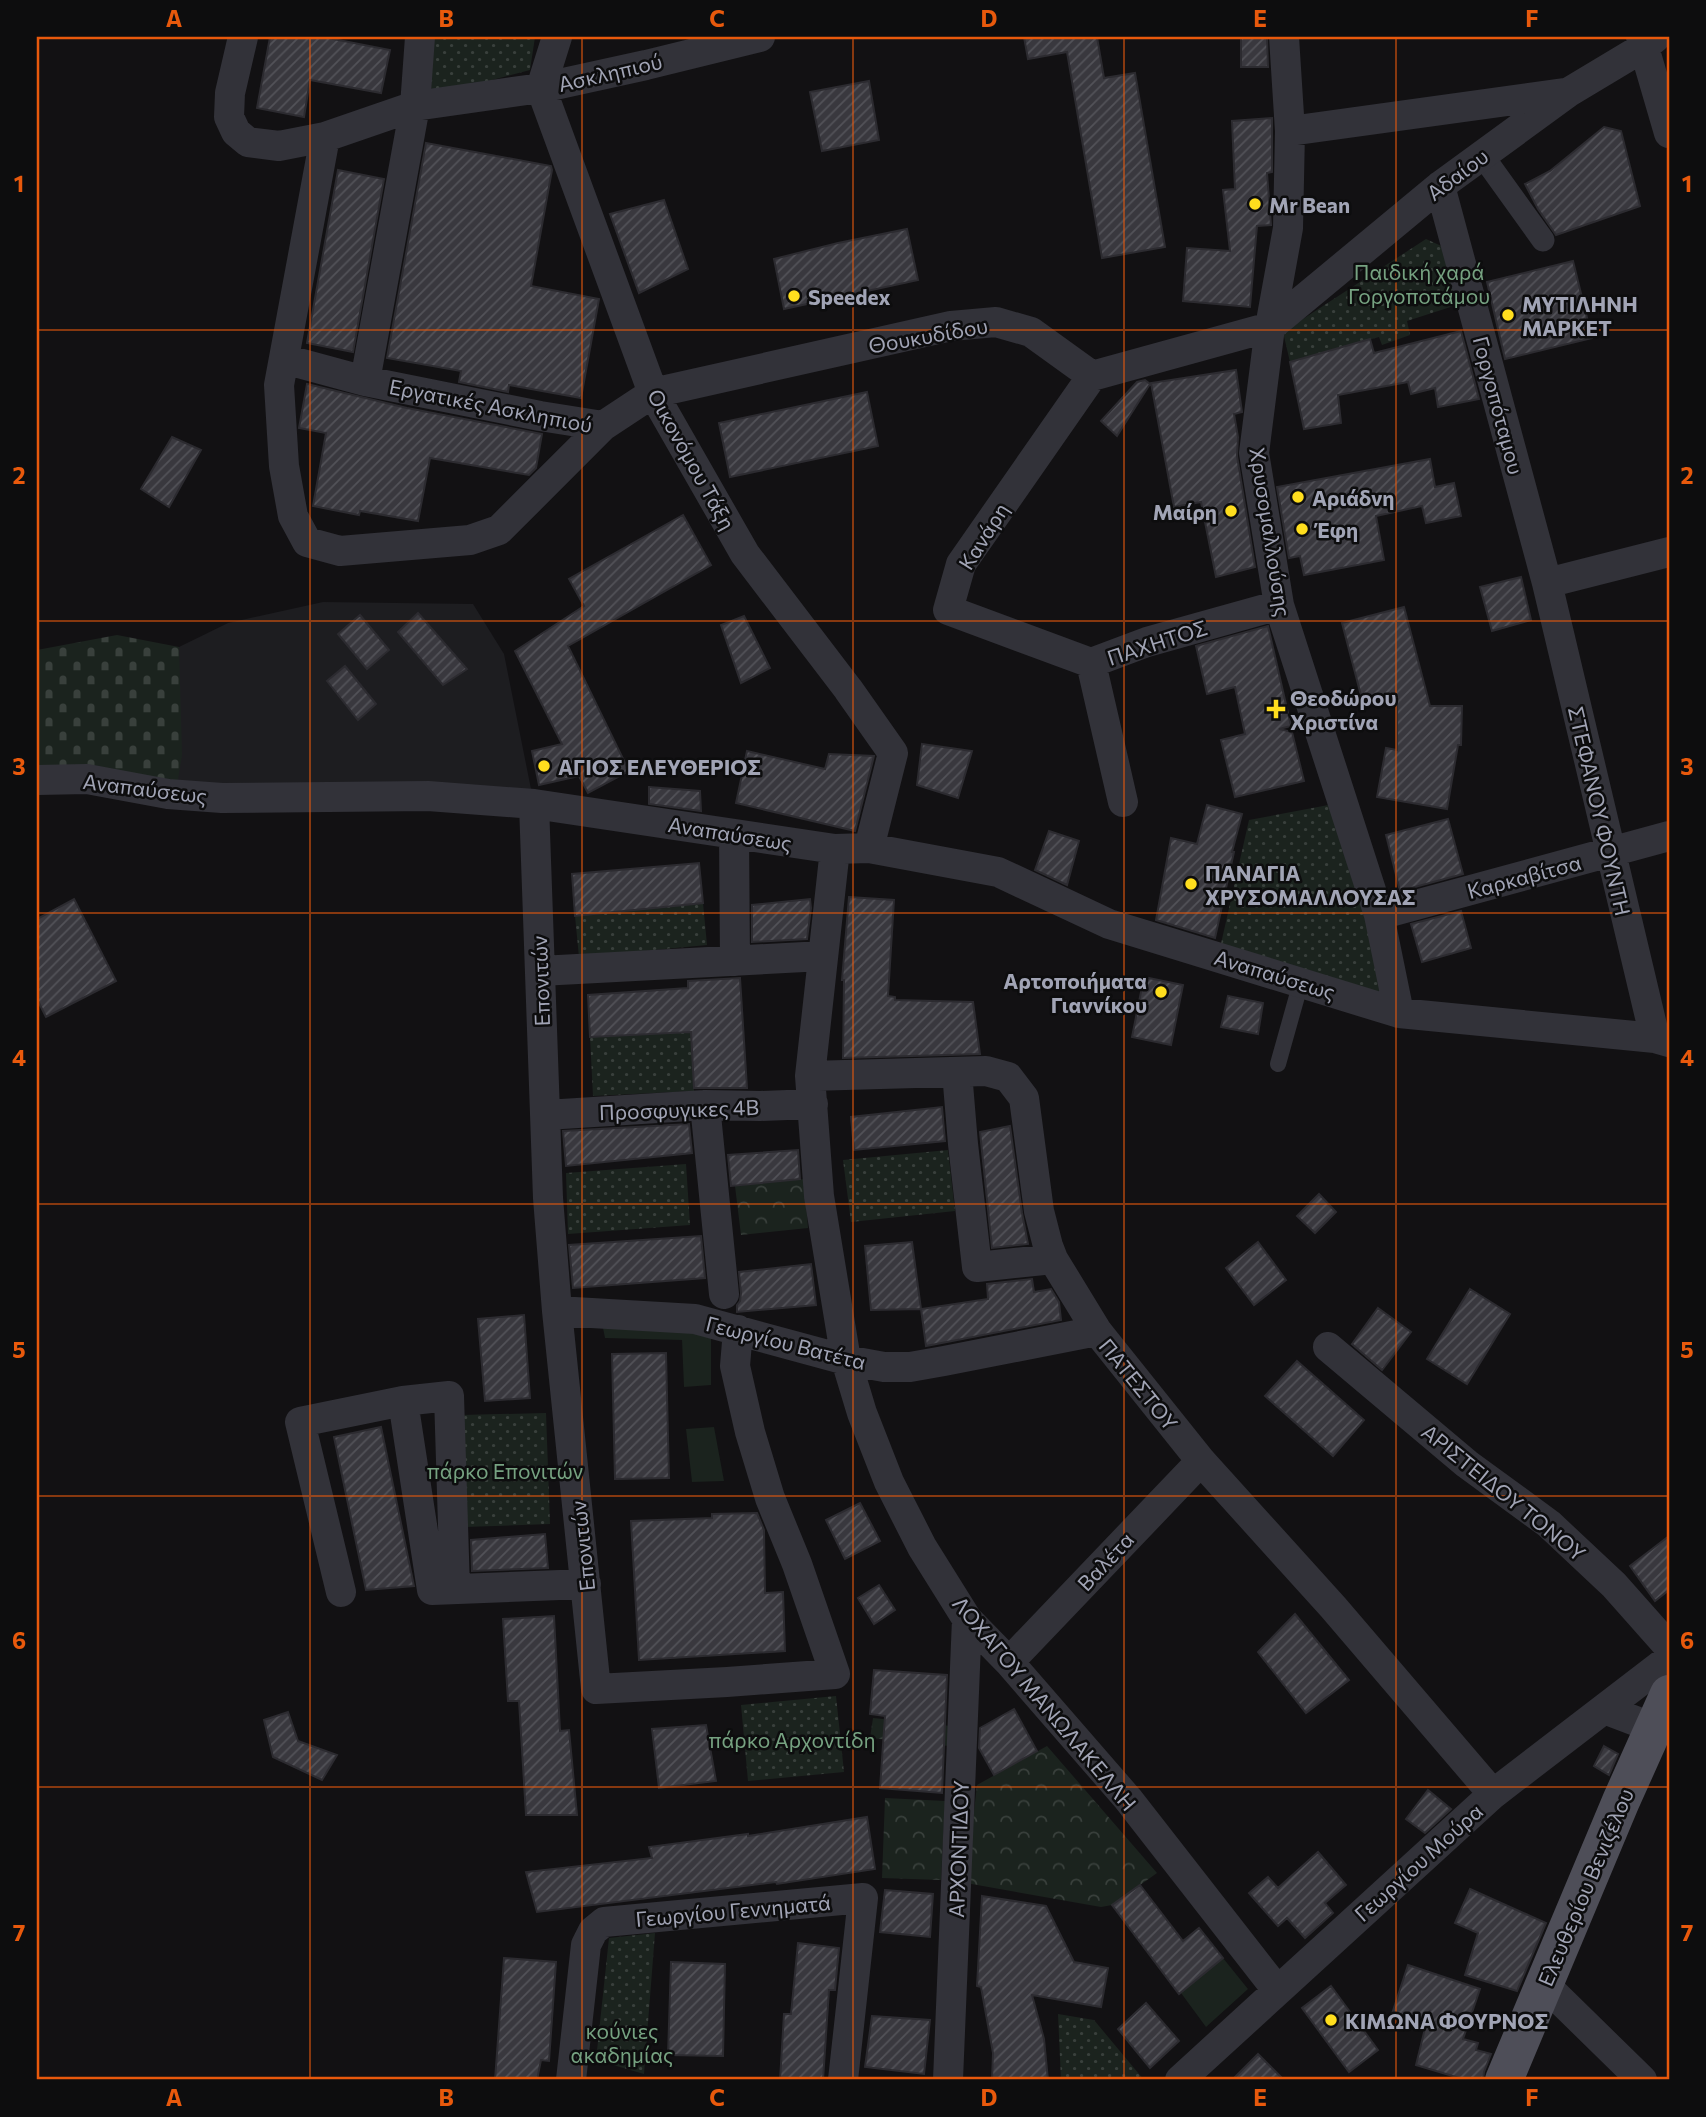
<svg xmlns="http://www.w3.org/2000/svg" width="1706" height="2117" font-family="Commissioner,sans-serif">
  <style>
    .built { fill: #1d1d20 }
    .grass { fill: #1b231e }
    .forest { fill: url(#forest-crowns) }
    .cemetery { fill: url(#cemetery-stones) }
    .park { fill: url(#park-dots) }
    .building { fill: url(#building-hatch); stroke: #2c2b30; stroke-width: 2 }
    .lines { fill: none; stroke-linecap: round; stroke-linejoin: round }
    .service { stroke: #323239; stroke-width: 16 }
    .pedestrian { stroke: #323239; stroke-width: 23 }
    .minor { stroke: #323239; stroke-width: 30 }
    .primary { stroke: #4e4e58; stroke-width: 38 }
    .grid { fill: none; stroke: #e8590c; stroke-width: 2; stroke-opacity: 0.55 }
    .poi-dot { fill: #ffde1e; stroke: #0d0d0e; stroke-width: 2.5 }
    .labels { text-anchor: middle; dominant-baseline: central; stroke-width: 5; stroke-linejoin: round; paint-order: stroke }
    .street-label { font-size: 21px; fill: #a1a4b5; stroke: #0d0d0e }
    .poi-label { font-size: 21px; font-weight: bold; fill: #a1a4b5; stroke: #0d0d0e; text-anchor: start }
    .park-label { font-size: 21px; fill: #76a281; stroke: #0d0d0e }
    .neatline { fill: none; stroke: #e8590c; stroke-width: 2.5 }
    .grid-label { font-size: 23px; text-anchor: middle; font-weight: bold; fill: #e8590c }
  </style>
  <defs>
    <pattern id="forest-crowns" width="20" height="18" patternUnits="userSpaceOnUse" patternTransform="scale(1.75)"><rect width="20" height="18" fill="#1b231e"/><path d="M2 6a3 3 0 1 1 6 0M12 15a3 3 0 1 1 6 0" fill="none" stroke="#39403c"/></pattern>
    <pattern id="cemetery-stones" width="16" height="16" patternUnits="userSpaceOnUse" patternTransform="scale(1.75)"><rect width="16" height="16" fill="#1b231e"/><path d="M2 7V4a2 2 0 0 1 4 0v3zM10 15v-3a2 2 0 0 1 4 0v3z" fill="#39403c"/></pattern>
    <pattern id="park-dots" width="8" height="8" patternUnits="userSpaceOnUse" patternTransform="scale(1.75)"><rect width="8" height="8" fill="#1b231e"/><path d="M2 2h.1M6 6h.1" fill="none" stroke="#39403c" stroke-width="1.8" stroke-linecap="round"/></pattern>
    <pattern id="building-hatch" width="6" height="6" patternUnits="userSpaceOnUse" patternTransform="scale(1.75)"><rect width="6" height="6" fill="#39383e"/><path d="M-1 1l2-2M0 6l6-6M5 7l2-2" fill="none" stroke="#525258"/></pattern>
  </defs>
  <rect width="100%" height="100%" fill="#121113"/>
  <path class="built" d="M 323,602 L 473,604 L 504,654 L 534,804 L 177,785 L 179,647 L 228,623 Z"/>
  <path class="grass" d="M 603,1328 L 711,1331 L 711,1385 L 684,1387 L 682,1340 L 605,1338 Z
    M 714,1427 L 724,1481 L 692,1482 L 686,1429 Z
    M 1223,1958 L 1248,1989 L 1206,2027 L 1181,1993 Z"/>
  <path class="forest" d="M 804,1179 L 808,1228 L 741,1235 L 735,1186 Z
    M 873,1718 L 951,1726 L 949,1746 L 870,1738 Z
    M 1047,1746 L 1157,1873 L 1112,1905 L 1101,1907 L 966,1883 L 977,1785 Z
    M 885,1798 L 945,1801 L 941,1880 L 882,1878 Z"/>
  <path class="cemetery" d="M 117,635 L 179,647 L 182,755 L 177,785 L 37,782 L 37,650 Z"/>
  <path class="park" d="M 434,37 L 535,37 L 530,70 L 431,96 L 424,73 Z
    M 1426,239 L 1448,249 L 1463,303 L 1407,321 L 1410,335 L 1382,345 L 1379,337 L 1290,362 L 1283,332 Z
    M 1339,803 L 1388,1003 L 1220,948 L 1249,820 Z
    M 703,903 L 707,945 L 579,957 L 575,916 Z
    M 691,1032 L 694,1091 L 593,1096 L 590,1037 Z
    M 948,1150 L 955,1211 L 851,1222 L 843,1160 Z
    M 686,1164 L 690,1225 L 568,1234 L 566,1173 Z
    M 546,1413 L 550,1524 L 464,1527 L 461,1415 Z
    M 836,1696 L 844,1772 L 748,1781 L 741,1705 Z
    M 655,1933 L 644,2074 L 596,2060 L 609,1938 Z
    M 1058,2014 L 1094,2020 L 1144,2080 L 1061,2080 Z"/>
  <path class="building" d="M 270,37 L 323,37 L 390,50 L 381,93 L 310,80 L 304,117 L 257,108 Z
    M 1024,37 L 1097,37 L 1104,78 L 1135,73 L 1165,247 L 1102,258 L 1067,52 L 1028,59 Z
    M 1241,37 L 1267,37 L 1268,67 L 1241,67 Z
    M 869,81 L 879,140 L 822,151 L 810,92 Z
    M 1272,118 L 1272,172 L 1267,173 L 1271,225 L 1257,226 L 1250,307 L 1183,301 L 1187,248 L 1230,251 L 1223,190 L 1235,189 L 1232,121 Z
    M 1604,127 L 1621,131 L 1640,206 L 1556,235 L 1538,209 L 1525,184 L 1550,171 Z
    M 426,143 L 551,166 L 552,170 L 531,286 L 599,299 L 581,398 L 509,385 L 508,392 L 459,382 L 461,371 L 387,358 Z
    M 338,170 L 384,179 L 353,352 L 307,343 Z
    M 664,200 L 688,269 L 639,293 L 610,214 Z
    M 907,229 L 918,280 L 784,309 L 774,259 L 838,243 Z
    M 1573,261 L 1592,338 L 1505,359 L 1487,282 Z
    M 1461,331 L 1479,399 L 1438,407 L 1435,388 L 1411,394 L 1408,382 L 1338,395 L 1341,423 L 1304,429 L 1290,362 L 1370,339 L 1374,353 Z
    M 1236,370 L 1242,412 L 1234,414 L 1238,437 L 1237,456 L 1255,567 L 1216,577 L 1201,502 L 1174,507 L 1151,383 Z
    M 1145,380 L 1150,384 L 1117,436 L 1101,421 L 1137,382 Z
    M 307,384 L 407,408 L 542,434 L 536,468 L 529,475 L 430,458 L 418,521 L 360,511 L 359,515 L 313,506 L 326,433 L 299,428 Z
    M 867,392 L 878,446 L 730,477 L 719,423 Z
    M 172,437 L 201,450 L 169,507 L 141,489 Z
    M 1430,459 L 1435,487 L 1454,483 L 1461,516 L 1426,523 L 1422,506 L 1376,516 L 1384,560 L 1304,575 L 1300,556 L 1289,558 L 1277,487 Z
    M 683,515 L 711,565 L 568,646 L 629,771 L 588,793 L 579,776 L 539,785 L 532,751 L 562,744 L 515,651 L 584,606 L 569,579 Z
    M 1521,577 L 1531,620 L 1492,631 L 1480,587 Z
    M 1404,607 L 1430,706 L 1462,706 L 1461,745 L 1458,745 L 1447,809 L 1377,797 L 1386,748 L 1397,750 L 1397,698 L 1364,707 L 1342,623 Z
    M 418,613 L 467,669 L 443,685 L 398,632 Z
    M 360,615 L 389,650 L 367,669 L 338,634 Z
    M 744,616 L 770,668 L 741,683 L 721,625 Z
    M 1268,626 L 1291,726 L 1279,729 L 1292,732 L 1304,781 L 1235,797 L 1221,740 L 1245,734 L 1235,687 L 1207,694 L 1196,646 Z
    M 345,666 L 376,704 L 358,720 L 327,681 Z
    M 922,744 L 972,751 L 958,798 L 917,785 Z
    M 747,751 L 825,769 L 829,754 L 874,756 L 855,831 L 736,803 Z
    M 649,787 L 700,791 L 701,811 L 649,804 Z
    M 1207,805 L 1242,814 L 1232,852 L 1234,852 L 1215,938 L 1156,920 L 1171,838 L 1197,844 Z
    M 1448,819 L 1463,874 L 1400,891 L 1386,835 Z
    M 1049,831 L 1079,841 L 1067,885 L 1035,870 Z
    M 699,863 L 703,903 L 575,916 L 572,874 Z
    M 849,897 L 894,900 L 888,996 L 895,997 L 895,1000 L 973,1002 L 980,1054 L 843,1058 L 844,980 L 842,980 Z
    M 74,899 L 116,981 L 46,1017 L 37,999 L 37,919 Z
    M 810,899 L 811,908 L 807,939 L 752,942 L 752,905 Z
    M 1461,911 L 1471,948 L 1422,962 L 1411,924 Z
    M 1144,977 L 1183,985 L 1171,1045 L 1132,1037 Z
    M 740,978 L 747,1088 L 694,1088 L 691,1032 L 590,1037 L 588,995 L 688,988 L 688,981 Z
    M 1228,996 L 1263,1003 L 1258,1034 L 1221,1027 Z
    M 942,1107 L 945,1141 L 854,1150 L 851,1117 Z
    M 689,1124 L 692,1153 L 566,1166 L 563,1131 Z
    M 1010,1126 L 1022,1213 L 1028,1244 L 992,1248 L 980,1132 Z
    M 798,1150 L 800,1179 L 731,1186 L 728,1155 Z
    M 1319,1194 L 1336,1212 L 1315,1233 L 1297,1216 Z
    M 701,1236 L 705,1278 L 573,1288 L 569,1245 Z
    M 912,1242 L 921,1309 L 871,1310 L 865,1246 Z
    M 1258,1242 L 1286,1280 L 1254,1305 L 1226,1268 Z
    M 811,1264 L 816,1305 L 737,1312 L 737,1305 L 740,1301 L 741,1293 L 739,1272 Z
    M 1032,1279 L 1034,1292 L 1051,1289 L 1059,1302 L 1061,1320 L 926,1346 L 921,1309 L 988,1299 L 987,1284 Z
    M 1470,1289 L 1510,1314 L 1467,1384 L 1427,1359 Z
    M 1378,1308 L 1411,1332 L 1382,1370 L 1352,1344 Z
    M 524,1315 L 530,1398 L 485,1401 L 478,1319 Z
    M 666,1353 L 669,1478 L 615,1479 L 612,1354 Z
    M 1297,1361 L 1364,1420 L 1333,1456 L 1265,1396 Z
    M 381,1427 L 414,1586 L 366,1590 L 334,1437 Z
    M 860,1503 L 880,1541 L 845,1559 L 826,1520 Z
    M 757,1513 L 764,1530 L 765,1593 L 783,1592 L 785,1651 L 639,1660 L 631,1521 L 712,1518 L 712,1514 Z
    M 545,1534 L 548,1568 L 472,1571 L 471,1540 Z
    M 1669,1536 L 1669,1590 L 1655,1601 L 1630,1566 Z
    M 879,1585 L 895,1610 L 874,1624 L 858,1598 Z
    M 1295,1614 L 1349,1680 L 1306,1713 L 1258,1652 Z
    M 554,1616 L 560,1731 L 569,1730 L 577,1815 L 526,1815 L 519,1701 L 508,1701 L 503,1619 Z
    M 874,1670 L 947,1675 L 942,1793 L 880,1788 L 885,1716 L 870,1714 Z
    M 1014,1709 L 1037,1751 L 994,1775 L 979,1748 L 980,1728 Z
    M 288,1712 L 298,1741 L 337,1755 L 322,1780 L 273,1757 L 264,1720 Z
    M 706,1725 L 716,1781 L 659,1788 L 652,1729 Z
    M 1604,1746 L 1618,1754 L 1609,1775 L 1594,1766 Z
    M 1428,1790 L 1451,1809 L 1425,1833 L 1406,1819 Z
    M 867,1817 L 875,1869 L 777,1884 L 776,1882 L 537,1912 L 526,1872 L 652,1858 L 649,1847 L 748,1834 L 748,1836 Z
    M 1318,1852 L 1346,1885 L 1325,1903 L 1333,1913 L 1305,1938 L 1287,1918 L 1278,1926 L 1249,1893 L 1268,1877 L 1278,1888 Z
    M 1140,1885 L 1183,1941 L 1199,1928 L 1223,1958 L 1179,1994 L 1112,1905 Z
    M 1470,1889 L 1546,1923 L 1517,1991 L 1465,1975 L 1478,1933 L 1455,1923 Z
    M 885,1890 L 933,1894 L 930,1937 L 880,1932 Z
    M 982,1896 L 1046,1906 L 1074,1962 L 1108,1968 L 1101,2007 L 1032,1995 L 1044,2039 L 1048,2080 L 992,2080 L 993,2053 L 981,1987 L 977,1986 Z
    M 798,1943 L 839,1948 L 835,1990 L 829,1990 L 823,2080 L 780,2080 L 784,2014 L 791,2014 Z
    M 504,1958 L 556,1962 L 549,2061 L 541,2060 L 537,2080 L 495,2080 Z
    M 671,1962 L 725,1964 L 723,2056 L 668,2055 Z
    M 1408,1965 L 1480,1989 L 1463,2039 L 1478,2043 L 1476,2050 L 1491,2054 L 1484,2072 L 1483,2080 L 1466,2080 L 1416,2065 L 1429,2012 L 1415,2022 L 1392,2014 Z
    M 1331,1986 L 1378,2050 L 1349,2072 L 1302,2008 Z
    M 1146,2003 L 1179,2041 L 1150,2068 L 1118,2029 Z
    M 872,2016 L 930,2020 L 924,2074 L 865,2067 Z
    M 1258,2054 L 1284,2080 L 1232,2080 Z"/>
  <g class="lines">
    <path class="service" d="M 1278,1064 L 1301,982"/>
    <path class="pedestrian" d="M 1482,155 L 1543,240"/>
    <path class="minor" d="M 243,37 L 230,93 L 229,117 L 236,132 L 248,142 L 279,146 L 325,137 L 415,106 L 541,88 L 646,65 L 760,37
      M 557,37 L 541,88 L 653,393 L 745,554 L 848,689 L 893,753 L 869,848
      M 1284,37 L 1290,131 L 1288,228 L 1270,327 L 1254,453 L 1279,605 L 1379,915 L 1399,1013
      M 1641,37 L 1669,133
      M 1290,131 L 1564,93
      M 325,137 L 279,385 L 284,466 L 293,516 L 307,542 L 340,551 L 470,540 L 499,530 L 603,426 L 540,416 L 365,381 L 415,106 L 420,37
      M 1440,186 L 1547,583 L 1655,1038
      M 284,359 L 365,381
      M 603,426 L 653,393 L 951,326 L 996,322 L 1031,332 L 1092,376 L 1270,327 L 1440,186 L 1569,92 L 1644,47 L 1656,37
      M 1547,583 L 1669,552
      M 1091,663 L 948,610 L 961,564 L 1092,376
      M 1091,663 L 1147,642 L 1279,605
      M 1091,663 L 1123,802
      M 37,780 L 87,779 L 168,794 L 222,798 L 428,796 L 534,804 L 835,849 L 869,848 L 998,872 L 1109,924 L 1399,1013 L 1655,1038 L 1669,1042
      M 534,804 L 548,1198 L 557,1311 L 596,1689 L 727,1682 L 835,1674 L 797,1564 L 770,1498 L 750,1432 L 735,1366 L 738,1330
      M 734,834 L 735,961
      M 835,849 L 810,1076 L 819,1196 L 846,1360 L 862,1413 L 889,1482 L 922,1547 L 967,1619 L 1009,1662 L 1128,1799 L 1277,1990
      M 1379,915 L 1669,836
      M 540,971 L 823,956
      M 957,1072 L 963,1144 L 977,1267 L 1053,1259
      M 810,1076 L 986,1071 L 1008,1077 L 1024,1098 L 1039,1211 L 1048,1246 L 1053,1259 L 1097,1331 L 1201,1461 L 1333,1607 L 1493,1794
      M 705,1105 L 724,1294
      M 546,1115 L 705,1105 L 760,1106 L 813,1104
      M 557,1311 L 695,1319 L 846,1360 L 884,1367 L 910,1367 L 944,1361 L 1097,1331
      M 1328,1347 L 1467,1464 L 1549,1524 L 1614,1585 L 1669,1647
      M 403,1401 L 449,1396 L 455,1589
      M 341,1592 L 300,1422 L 403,1401 L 432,1590 L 586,1584
      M 1009,1662 L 1201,1461
      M 1604,1709 L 1654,1728
      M 1544,1984 L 1642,2080
      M 571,2080 L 586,1945 L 593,1931 L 604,1922 L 863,1898 L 843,2080
      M 948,2080 L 967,1619
      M 1180,2080 L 1493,1794 L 1669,1659"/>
    <path class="primary" d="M 1504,2080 L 1621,1801 L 1669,1694"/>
  </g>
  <path class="grid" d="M 310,37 L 310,2080M 582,37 L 582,2080M 853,37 L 853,2080M 1124,37 L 1124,2080M 1396,37 L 1396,2080M 37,330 L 1669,330M 37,621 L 1669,621M 37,913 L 1669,913M 37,1204 L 1669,1204M 37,1496 L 1669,1496M 37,1787 L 1669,1787"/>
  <g class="poi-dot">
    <circle cx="1255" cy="204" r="7"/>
    <circle cx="794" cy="296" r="7"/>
    <circle cx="1508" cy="315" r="7"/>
    <circle cx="1298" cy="497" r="7"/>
    <circle cx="1231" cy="511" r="7"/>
    <circle cx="1302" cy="529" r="7"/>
    <path d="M1272.5 698.5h7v7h7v7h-7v7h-7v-7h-7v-7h7z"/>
    <circle cx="544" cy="766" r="7"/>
    <circle cx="1191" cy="884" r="7"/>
    <circle cx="1161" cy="992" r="7"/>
    <circle cx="1331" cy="2020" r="7"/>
  </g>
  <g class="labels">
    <g class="street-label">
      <text transform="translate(610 72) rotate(-13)">Ασκληπιού</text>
      <text transform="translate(1457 174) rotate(-37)">Αδαίου</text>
      <text transform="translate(928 335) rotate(-10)">Θουκυδίδου</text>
      <text transform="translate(491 405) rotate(11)">Εργατικές Ασκληπιού</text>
      <text transform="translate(1499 405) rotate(75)">Γοργοπόταμου</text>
      <text transform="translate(692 459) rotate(61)">Οικονόμου Τάξη</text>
      <text transform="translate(1271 532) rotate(81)">Χρυσομαλλούσης</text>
      <text transform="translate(983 536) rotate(-58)">Κανάρη</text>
      <text transform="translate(1157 642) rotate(-18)">ΠΑΧΗΤΟΣ</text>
      <text transform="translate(145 788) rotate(7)">Αναπαύσεως</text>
      <text transform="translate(1600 811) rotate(77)">ΣΤΕΦΑΝΟΥ ΦΟΥΝΤΗ</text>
      <text transform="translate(730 833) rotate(9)">Αναπαύσεως</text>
      <text transform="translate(1524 876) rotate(-15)">Καρκαβίτσα</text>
      <text transform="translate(1275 974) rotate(17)">Αναπαύσεως</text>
      <text transform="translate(540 981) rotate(-92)">Επονιτών</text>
      <text transform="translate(679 1109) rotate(-2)">Προσφυγικες 4Β</text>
      <text transform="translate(786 1342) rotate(14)">Γεωργίου Βατέτα</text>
      <text transform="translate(1139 1384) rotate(51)">ΠΑΤΕΣΤΟΥ</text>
      <text transform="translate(1504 1492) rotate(39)">ΑΡΙΣΤΕΙΔΟΥ ΤΟΝΟΥ</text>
      <text transform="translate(582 1546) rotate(-96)">Επονιτών</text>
      <text transform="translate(1105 1561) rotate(-47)">Βαλέτα</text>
      <text transform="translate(1045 1703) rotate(50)">ΛΟΧΑΓΟΥ ΜΑΝΩΛΑΚΕΛΛΗ</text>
      <text transform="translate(958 1849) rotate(-88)">ΑΡΧΟΝΤΙΔΟΥ</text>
      <text transform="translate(1418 1862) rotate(-42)">Γεωργίου Μούρα</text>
      <text transform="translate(1585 1887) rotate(-67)">Ελευθερίου Βενιζέλου</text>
      <text transform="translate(733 1910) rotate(-5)">Γεωργίου Γεννηματά</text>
    </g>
    <g class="poi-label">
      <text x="1269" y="204">Mr Bean</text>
      <text x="808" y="296">Speedex</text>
      <text x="1522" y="303">ΜΥΤΙΛΗΝΗ<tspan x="1522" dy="24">ΜΑΡΚΕΤ</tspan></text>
      <text x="1312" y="497">Αριάδνη</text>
      <text x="1217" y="511" text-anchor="end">Μαίρη</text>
      <text x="1316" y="529">Έφη</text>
      <text x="1290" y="697">Θεοδώρου<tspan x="1290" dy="24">Χριστίνα</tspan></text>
      <text x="558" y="766">ΑΓΙΟΣ ΕΛΕΥΘΕΡΙΟΣ</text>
      <text x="1205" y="872">ΠΑΝΑΓΙΑ<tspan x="1205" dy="24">ΧΡΥΣΟΜΑΛΛΟΥΣΑΣ</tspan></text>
      <text x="1147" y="980" text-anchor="end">Αρτοποιήματα<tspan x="1147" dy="24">Γιαννίκου</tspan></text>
      <text x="1345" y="2020">ΚΙΜΩΝΑ ΦΟΥΡΝΟΣ</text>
    </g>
    <g class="park-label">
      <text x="1419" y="271">Παιδική χαρά<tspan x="1419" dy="24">Γοργοποτάμου</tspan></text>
      <text x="505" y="1470">πάρκο Επονιτών</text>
      <text x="792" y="1739">πάρκο Αρχοντίδη</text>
      <text x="622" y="2030">κούνιες<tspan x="622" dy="24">ακαδημίας</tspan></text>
    </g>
  </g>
  <rect width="1706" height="2117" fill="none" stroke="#0d0d0e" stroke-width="77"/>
  <rect x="38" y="38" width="1630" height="2040" class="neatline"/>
  <g class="grid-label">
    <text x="174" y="27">A</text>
    <text x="446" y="27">B</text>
    <text x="717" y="27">C</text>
    <text x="989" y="27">D</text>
    <text x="1260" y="27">E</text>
    <text x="1532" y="27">F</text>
    <text x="19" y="192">1</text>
    <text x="1687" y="192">1</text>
    <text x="19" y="484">2</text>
    <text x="1687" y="484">2</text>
    <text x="19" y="775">3</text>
    <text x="1687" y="775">3</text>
    <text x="19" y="1066">4</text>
    <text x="1687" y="1066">4</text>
    <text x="19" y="1358">5</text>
    <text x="1687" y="1358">5</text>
    <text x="19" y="1649">6</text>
    <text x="1687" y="1649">6</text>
    <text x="19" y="1941">7</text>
    <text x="1687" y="1941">7</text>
    <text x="174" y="2106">A</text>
    <text x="446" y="2106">B</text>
    <text x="717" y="2106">C</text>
    <text x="989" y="2106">D</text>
    <text x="1260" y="2106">E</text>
    <text x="1532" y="2106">F</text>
  </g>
</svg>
